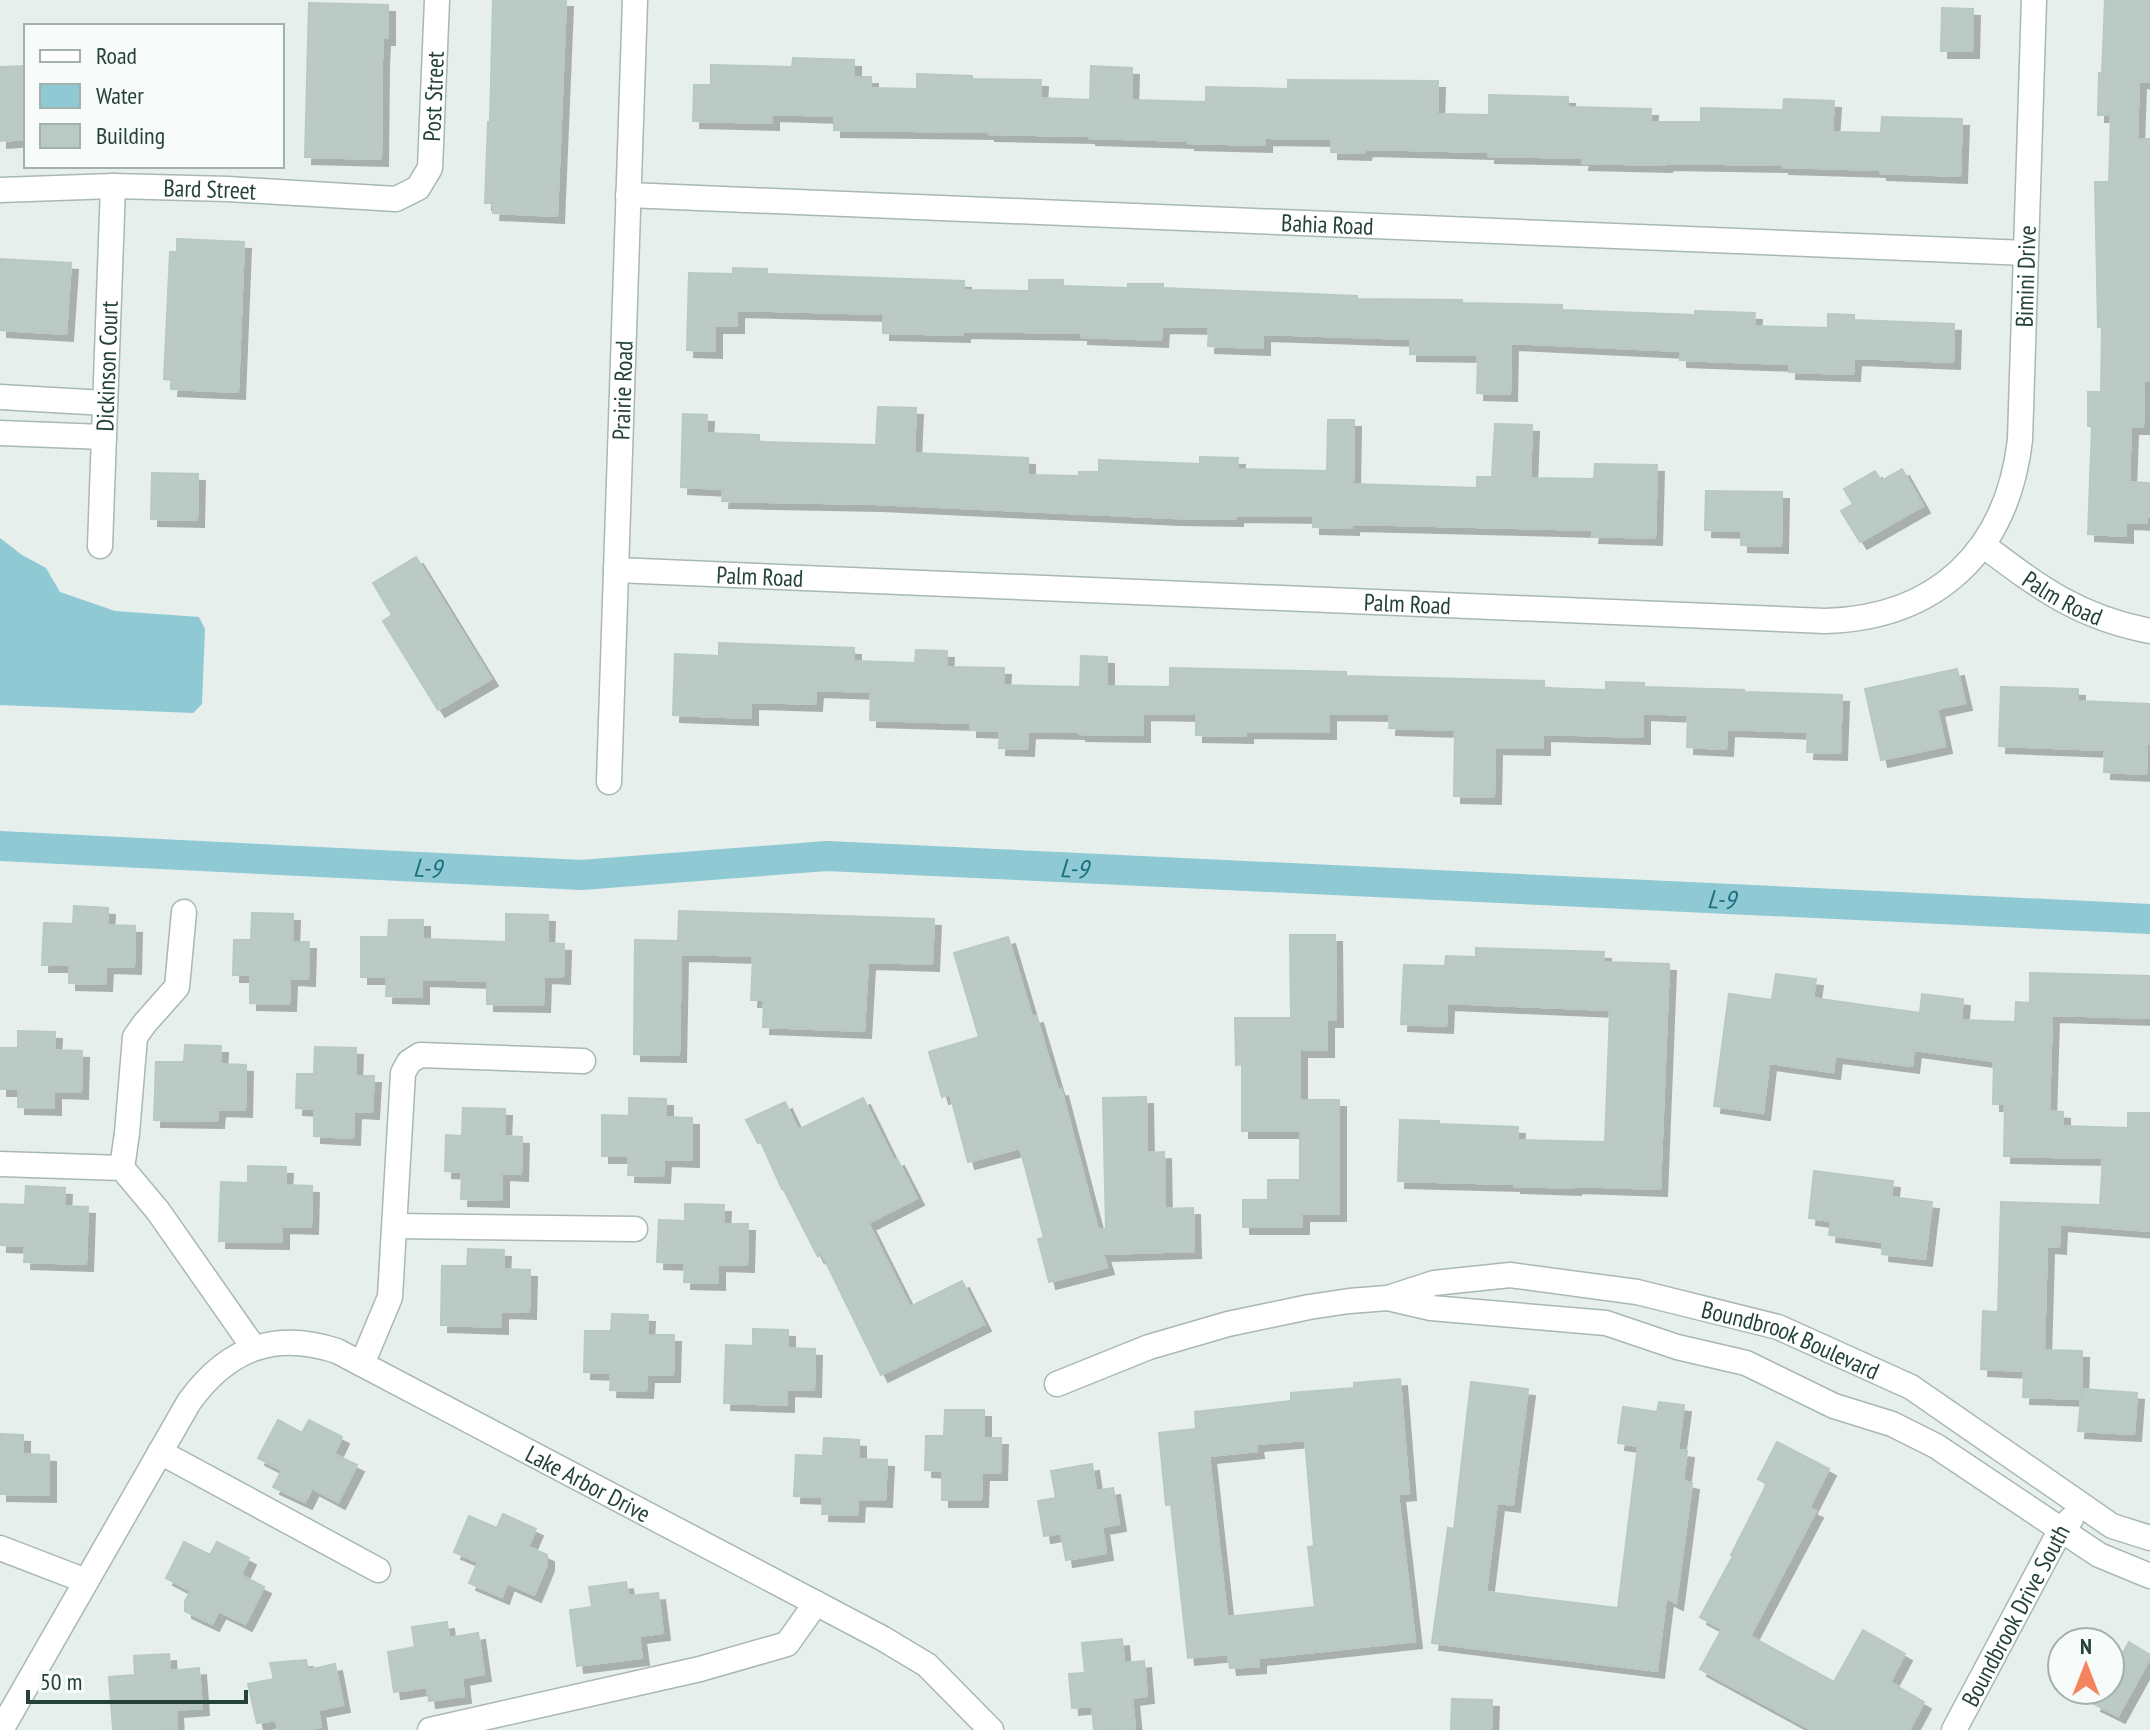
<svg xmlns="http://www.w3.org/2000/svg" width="2150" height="1730" font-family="'PT Sans Narrow',sans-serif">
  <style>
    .water { fill: #8ec9d4 }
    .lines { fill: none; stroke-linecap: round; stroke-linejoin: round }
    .canal { stroke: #8ec9d4; stroke-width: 30 }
    .building { fill: #bbcac4; stroke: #b8c9c2; stroke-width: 2; fill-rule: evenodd; filter: url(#shadow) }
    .street-casing { stroke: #a8b8b2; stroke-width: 27 }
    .street { stroke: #fff; stroke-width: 24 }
    .labels { text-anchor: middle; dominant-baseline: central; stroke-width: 6; stroke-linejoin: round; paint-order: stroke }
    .street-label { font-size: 24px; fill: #24423a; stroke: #f7fbf9 }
    .water-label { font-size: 26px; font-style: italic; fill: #1c6f80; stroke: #f7fbf9 }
  </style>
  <defs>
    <filter id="shadow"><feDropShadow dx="7" dy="7" stdDeviation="0" flood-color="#0004"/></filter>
  </defs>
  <rect width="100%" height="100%" fill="#e6efeb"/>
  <path class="water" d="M 0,538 L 22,555 L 46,568 L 60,592 L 115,611 L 199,617 L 205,629 L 202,704 L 193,713 L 0,705 Z"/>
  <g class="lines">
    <path class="canal" id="s1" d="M 0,846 L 581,875 L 827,856 L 2150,919"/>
  </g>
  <path class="building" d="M 493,0 L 566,0 L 557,216 L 493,213 L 494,203 L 485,203 L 488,122 L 490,122 Z
    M 2105,0 L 2150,0 L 2150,82 L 2139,81 L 2137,139 L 2150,139 L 2150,381 L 2144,381 L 2143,427 L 2131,427 L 2129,482 L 2150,483 L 2150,517 L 2147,516 L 2147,523 L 2126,522 L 2126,536 L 2088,534 L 2092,426 L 2088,426 L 2088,392 L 2101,392 L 2102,327 L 2098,327 L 2095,182 L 2109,182 L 2111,115 L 2098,115 L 2099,73 L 2102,73 Z
    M 309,3 L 388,5 L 388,38 L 383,38 L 382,60 L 381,159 L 305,157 Z
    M 1942,8 L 1973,9 L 1972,51 L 1941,51 Z
    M 793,58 L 854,60 L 854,77 L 871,77 L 871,88 L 917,89 L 917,74 L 972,76 L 972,79 L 1041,80 L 1040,98 L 1090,100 L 1091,66 L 1132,68 L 1131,100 L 1206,102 L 1206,87 L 1288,89 L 1288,80 L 1438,81 L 1437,114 L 1489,115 L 1489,95 L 1568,97 L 1568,107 L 1651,109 L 1650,122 L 1701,122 L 1701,108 L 1783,110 L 1784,99 L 1834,101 L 1832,132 L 1881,133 L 1882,117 L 1962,119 L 1960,176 L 1880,173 L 1880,170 L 1782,167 L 1782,165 L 1666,163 L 1665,165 L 1582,163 L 1583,158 L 1488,156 L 1488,152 L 1365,149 L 1364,153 L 1331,152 L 1331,139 L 1265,138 L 1265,145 L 1188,143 L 1189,141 L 1089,138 L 1089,136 L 988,134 L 988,132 L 834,130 L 834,116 L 772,114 L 772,123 L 693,121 L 694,85 L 711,85 L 711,65 L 792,67 Z
    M 26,66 L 26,139 L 0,141 L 0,67 Z
    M 177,239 L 244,242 L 238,392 L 171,389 L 172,380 L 164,379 L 170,252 L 177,252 Z
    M 0,259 L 71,263 L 66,334 L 0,330 Z
    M 733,268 L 767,269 L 767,274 L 964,281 L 964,290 L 1029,291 L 1029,280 L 1063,280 L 1063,286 L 1128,288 L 1128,284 L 1163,284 L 1163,288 L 1357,296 L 1357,299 L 1462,300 L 1462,303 L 1562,305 L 1562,310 L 1695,315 L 1695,311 L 1755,313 L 1754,326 L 1828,328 L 1828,314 L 1854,315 L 1854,320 L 1954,324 L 1953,362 L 1854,358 L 1853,374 L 1789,372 L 1789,364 L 1680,360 L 1680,351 L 1511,343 L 1510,394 L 1477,393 L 1478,355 L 1410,354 L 1410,339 L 1263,334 L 1263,348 L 1208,346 L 1209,327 L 1162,326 L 1161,340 L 1081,337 L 1081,333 L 963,331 L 963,335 L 883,333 L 883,314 L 737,310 L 737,326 L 715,326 L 715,351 L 687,350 L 689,273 L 733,274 Z
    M 878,407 L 916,408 L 914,453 L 1028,458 L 1028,475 L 1079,476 L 1079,472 L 1099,472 L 1099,460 L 1200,464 L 1200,457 L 1238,458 L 1237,469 L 1327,471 L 1328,420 L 1354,420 L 1353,484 L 1477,488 L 1477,477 L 1492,477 L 1495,424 L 1532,425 L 1530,478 L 1594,479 L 1595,464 L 1657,465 L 1655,538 L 1592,536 L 1593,530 L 1352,524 L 1352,528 L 1313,527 L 1313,516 L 1236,515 L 1236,519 L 1173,518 L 875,504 L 722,501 L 723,489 L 681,487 L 683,414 L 707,415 L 706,433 L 759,435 L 759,442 L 876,445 Z
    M 1902,469 L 1923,506 L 1860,542 L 1841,511 L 1853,504 L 1844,489 L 1875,471 L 1881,481 Z
    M 152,473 L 198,474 L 197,520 L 151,519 Z
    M 1706,491 L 1782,492 L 1781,546 L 1741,545 L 1741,531 L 1705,530 Z
    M 416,557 L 491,679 L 438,710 L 383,621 L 392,615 L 373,583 Z
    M 719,643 L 854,648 L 854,661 L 915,663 L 916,650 L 947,651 L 946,667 L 1004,668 L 1003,685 L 1080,687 L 1081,656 L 1107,657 L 1107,686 L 1170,687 L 1170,668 L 1346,672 L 1346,676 L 1544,681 L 1544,688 L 1606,690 L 1606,682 L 1644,683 L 1644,687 L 1744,690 L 1744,692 L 1842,695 L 1840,753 L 1807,752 L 1808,732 L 1727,729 L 1726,749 L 1687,747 L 1688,715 L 1643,713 L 1643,737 L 1543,734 L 1543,748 L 1495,747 L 1494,797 L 1454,796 L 1455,730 L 1389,728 L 1390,714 L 1329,713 L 1329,732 L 1246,731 L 1246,736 L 1196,735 L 1196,714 L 1143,713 L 1143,735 L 1079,734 L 1079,732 L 1028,731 L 1027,749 L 999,748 L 1000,731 L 970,730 L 970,723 L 870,720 L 871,692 L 816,690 L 815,704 L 751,702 L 751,718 L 673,715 L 675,654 L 719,656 Z
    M 1957,669 L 1965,703 L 1937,709 L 1945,746 L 1881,760 L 1865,689 Z
    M 2001,687 L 2078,689 L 2078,701 L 2150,704 L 2150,744 L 2147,744 L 2146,774 L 2104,772 L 2105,750 L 1999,746 Z
    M 74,906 L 108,908 L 107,925 L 135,926 L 134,967 L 106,966 L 105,984 L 69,983 L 69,965 L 42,965 L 44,923 L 73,924 Z
    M 679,911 L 934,919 L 932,964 L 868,962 L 864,1031 L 763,1027 L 764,1000 L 751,1000 L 753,956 L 681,954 L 679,1055 L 634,1054 L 635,940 L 678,941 Z
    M 252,913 L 293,914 L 292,942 L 309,942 L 308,979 L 290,978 L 289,1004 L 250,1003 L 250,975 L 233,975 L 234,940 L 251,940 Z
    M 506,914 L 548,915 L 547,943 L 564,944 L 563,977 L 544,976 L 543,1005 L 487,1004 L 487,981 L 422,979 L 422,997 L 386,996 L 387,977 L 361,977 L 361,937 L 388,937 L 389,920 L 423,920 L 423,939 L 506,942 Z
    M 1290,935 L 1335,935 L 1336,1020 L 1327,1020 L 1327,1050 L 1300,1050 L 1300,1100 L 1339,1100 L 1339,1214 L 1302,1214 L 1302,1227 L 1243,1227 L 1243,1200 L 1268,1200 L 1268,1180 L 1300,1180 L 1300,1131 L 1242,1131 L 1242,1064 L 1236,1065 L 1235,1018 L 1291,1018 Z
    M 1008,937 L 1032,1017 L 1036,1016 L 1058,1090 L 1061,1089 L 1098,1230 L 1106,1229 L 1103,1098 L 1146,1097 L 1147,1153 L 1164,1152 L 1165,1209 L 1193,1208 L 1194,1251 L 1103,1254 L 1107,1267 L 1049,1282 L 1038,1239 L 1044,1238 L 1020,1148 L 968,1162 L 950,1094 L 942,1097 L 929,1052 L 979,1037 L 954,953 Z
    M 1476,948 L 1604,952 L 1603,962 L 1669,964 L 1660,1189 L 1574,1186 L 1574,1188 L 1514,1186 L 1514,1184 L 1398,1181 L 1400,1120 L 1439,1121 L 1439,1124 L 1518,1127 L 1517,1140 L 1605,1142 L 1610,1010 L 1447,1003 L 1446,1026 L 1401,1024 L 1404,965 L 1445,966 L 1446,956 L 1476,957 Z
    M 2030,973 L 2150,976 L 2150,1018 L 2052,1015 L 2049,1111 L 2063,1112 L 2063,1126 L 2128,1128 L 2128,1113 L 2150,1113 L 2150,1231 L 2060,1224 L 2059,1247 L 2047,1246 L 2044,1350 L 2082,1351 L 2081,1399 L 2023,1397 L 2024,1371 L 1981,1369 L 1983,1311 L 1998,1312 L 2001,1202 L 2100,1205 L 2103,1158 L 2004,1156 L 2005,1104 L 1993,1104 L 1994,1061 L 1914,1050 L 1912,1066 L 1835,1056 L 1833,1072 L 1769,1063 L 1763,1113 L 1714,1106 L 1729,994 L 1772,1000 L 1776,974 L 1816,979 L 1813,998 L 1920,1013 L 1922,994 L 1963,999 L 1961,1020 L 2015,1022 L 2016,1002 L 2030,1003 Z
    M 18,1031 L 55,1032 L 54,1050 L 82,1051 L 81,1092 L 54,1091 L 54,1108 L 18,1107 L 18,1089 L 0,1089 L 0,1048 L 18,1048 Z
    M 185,1045 L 221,1046 L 220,1064 L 246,1065 L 245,1110 L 218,1109 L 217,1121 L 154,1120 L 156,1062 L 184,1062 Z
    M 315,1047 L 356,1048 L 355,1076 L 374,1076 L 372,1112 L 354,1111 L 353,1138 L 314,1136 L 314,1109 L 296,1108 L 297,1074 L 314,1074 Z
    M 629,1098 L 666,1099 L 666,1117 L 692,1118 L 692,1160 L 664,1159 L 663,1176 L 628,1175 L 629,1156 L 602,1156 L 602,1115 L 629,1116 Z
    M 863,1098 L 894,1161 L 897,1159 L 917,1198 L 868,1223 L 910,1307 L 962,1281 L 984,1324 L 881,1375 L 821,1252 L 818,1253 L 818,1257 L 783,1188 L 782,1189 L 761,1142 L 758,1143 L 746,1120 L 785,1102 L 798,1130 Z
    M 463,1108 L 505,1109 L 504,1136 L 522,1137 L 521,1174 L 502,1173 L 502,1200 L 461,1199 L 462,1172 L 445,1171 L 446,1135 L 462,1136 Z
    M 248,1166 L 286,1167 L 285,1185 L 312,1186 L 311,1227 L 282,1226 L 282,1242 L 219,1241 L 221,1182 L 248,1183 Z
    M 1814,1171 L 1893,1181 L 1891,1197 L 1932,1202 L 1925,1259 L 1882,1254 L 1883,1242 L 1829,1235 L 1831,1221 L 1809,1218 Z
    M 26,1186 L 65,1188 L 64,1206 L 88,1207 L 86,1264 L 24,1262 L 25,1246 L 0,1245 L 0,1204 L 25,1205 Z
    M 685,1204 L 724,1205 L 723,1224 L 748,1224 L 747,1265 L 718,1264 L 718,1283 L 684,1282 L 685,1263 L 657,1262 L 659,1220 L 685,1221 Z
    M 468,1249 L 504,1250 L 503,1269 L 530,1270 L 529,1312 L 501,1311 L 501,1327 L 441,1325 L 442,1266 L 467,1266 Z
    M 612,1314 L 648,1315 L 647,1335 L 674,1335 L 673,1375 L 647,1375 L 646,1391 L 610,1390 L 611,1373 L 584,1372 L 585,1331 L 611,1331 Z
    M 753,1329 L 788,1330 L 788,1348 L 815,1349 L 814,1390 L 787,1389 L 787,1405 L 724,1403 L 726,1345 L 753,1346 Z
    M 1400,1379 L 1409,1493 L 1398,1494 L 1415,1641 L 1259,1658 L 1259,1666 L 1230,1668 L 1228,1654 L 1188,1658 L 1171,1504 L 1166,1505 L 1159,1433 L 1196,1429 L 1195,1412 L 1291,1401 L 1291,1393 L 1354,1388 L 1354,1383 ZM 1305,1440 L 1314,1546 L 1308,1547 L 1315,1607 L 1227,1617 L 1209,1456 L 1257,1451 L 1256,1444 Z
    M 1471,1382 L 1528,1389 L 1513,1505 L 1497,1503 L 1486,1592 L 1618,1608 L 1638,1446 L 1618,1443 L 1623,1407 L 1657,1412 L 1659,1402 L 1684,1405 L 1678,1450 L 1687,1451 L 1683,1481 L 1692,1483 L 1676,1603 L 1666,1598 L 1657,1671 L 1432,1643 L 1448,1528 L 1454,1529 Z
    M 2082,1389 L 2137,1393 L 2134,1434 L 2078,1431 Z
    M 945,1410 L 984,1410 L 984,1438 L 1001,1438 L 1000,1473 L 982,1473 L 981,1500 L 942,1500 L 942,1471 L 925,1470 L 926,1436 L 944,1436 Z
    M 278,1420 L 302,1433 L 309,1420 L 342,1437 L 334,1454 L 357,1465 L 338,1502 L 312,1488 L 305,1502 L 273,1487 L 282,1470 L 258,1458 Z
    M 0,1434 L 23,1435 L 23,1454 L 49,1455 L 49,1495 L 0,1494 Z
    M 824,1438 L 859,1440 L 859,1459 L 887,1460 L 885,1500 L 858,1499 L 857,1515 L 822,1514 L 823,1497 L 794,1496 L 796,1455 L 823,1456 Z
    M 1777,1442 L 1829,1469 L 1809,1508 L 1816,1511 L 1750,1636 L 1834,1682 L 1863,1630 L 1905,1654 L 1890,1682 L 1924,1702 L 1909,1730 L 1812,1730 L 1700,1669 L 1722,1629 L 1700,1617 L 1733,1556 L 1731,1555 L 1767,1484 L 1758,1479 Z
    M 1092,1464 L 1096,1491 L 1113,1488 L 1119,1524 L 1102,1527 L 1106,1553 L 1066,1560 L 1061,1533 L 1044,1536 L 1038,1501 L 1056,1498 L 1051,1471 Z
    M 503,1514 L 536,1529 L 528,1547 L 547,1555 L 547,1564 L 534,1595 L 507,1583 L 502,1597 L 469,1583 L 478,1562 L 454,1552 L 469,1516 L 497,1528 Z
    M 184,1542 L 210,1555 L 217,1542 L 249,1558 L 241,1575 L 264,1587 L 245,1624 L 219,1611 L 212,1624 L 185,1611 L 185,1601 L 191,1591 L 166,1578 Z
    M 626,1582 L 628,1596 L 658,1593 L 663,1633 L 639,1636 L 642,1658 L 577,1666 L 570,1610 L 592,1607 L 589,1587 Z
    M 447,1622 L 449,1638 L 478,1633 L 484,1674 L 462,1678 L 464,1696 L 429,1701 L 427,1687 L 394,1692 L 388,1652 L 415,1647 L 412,1627 Z
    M 1122,1639 L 1124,1663 L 1144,1661 L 1147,1696 L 1132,1698 L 1135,1728 L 1094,1730 L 1092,1706 L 1072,1708 L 1069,1674 L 1085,1673 L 1082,1643 Z
    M 2129,1642 L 2150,1655 L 2150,1658 L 2118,1716 L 2094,1704 L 2102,1690 L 2110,1690 L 2110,1676 Z
    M 169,1654 L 170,1671 L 199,1668 L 202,1708 L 176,1710 L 177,1729 L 113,1730 L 109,1677 L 135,1675 L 134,1656 Z
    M 306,1660 L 308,1670 L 335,1664 L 343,1705 L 318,1710 L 321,1727 L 306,1730 L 278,1730 L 276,1720 L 257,1723 L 248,1684 L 274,1679 L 270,1663 Z
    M 1452,1699 L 1492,1700 L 1491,1730 L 1451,1730 Z"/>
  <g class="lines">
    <g class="street-casing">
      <g id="street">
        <path id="s2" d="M 0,190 L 113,186 L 228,189 L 396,199 L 418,188 L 430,168 L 437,0"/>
        <path id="s3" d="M 628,195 L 2026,253"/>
        <path d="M 0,397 L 105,403"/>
        <path d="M 0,433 L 104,437"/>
        <path id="s4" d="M 1983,545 C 2040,588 2078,617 2150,631"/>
        <path id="s5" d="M 100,546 L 113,186"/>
        <path id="s6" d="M 616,570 L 1825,621 C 1937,618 2007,551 2020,440 L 2034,0"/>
        <path id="s7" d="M 609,782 L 635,0"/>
        <path d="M 0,1164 L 122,1168 L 158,1211 L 254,1348"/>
        <path d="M 122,1168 L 127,1133 L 135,1037 L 145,1023 L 177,987 L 184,912"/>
        <path d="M 395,1226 L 635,1229"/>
        <path id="s8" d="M 1388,1298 L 1434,1283 L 1510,1275 L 1637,1292 L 1778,1327 L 1911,1387 L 2112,1526 L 2150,1538"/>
        <path d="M 362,1364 L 390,1297 L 403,1073 L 409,1062 L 420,1055 L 583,1061"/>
        <path d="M 1057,1384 L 1149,1347 L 1228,1324 L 1309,1307 L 1349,1301 L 1388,1298 L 1431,1308 L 1606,1323 L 1677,1347 L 1746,1363 L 1834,1406 L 1892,1424 L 1936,1446 L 2099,1555 L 2150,1576"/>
        <path d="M 160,1452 L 378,1570"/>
        <path d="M 0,1548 L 86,1581"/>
        <path id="s9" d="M 1,1730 L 189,1402 C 227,1349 274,1330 337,1351 L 882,1638 L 927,1665 L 991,1730"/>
        <path d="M 430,1730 L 700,1669 L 787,1644 L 816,1603"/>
        <path id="s10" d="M 1954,1730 L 2061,1529 L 2071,1519"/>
      </g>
    </g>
    <use href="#street" class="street"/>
  </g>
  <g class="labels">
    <g class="street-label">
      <text stroke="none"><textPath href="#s2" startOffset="516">Post Street</textPath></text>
      <text stroke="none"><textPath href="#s2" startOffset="210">Bard Street</textPath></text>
      <text stroke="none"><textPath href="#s3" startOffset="700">Bahia Road</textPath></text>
      <text stroke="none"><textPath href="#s6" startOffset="1668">Bimini Drive</textPath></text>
      <text stroke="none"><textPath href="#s5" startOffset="180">Dickinson Court</textPath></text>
      <text stroke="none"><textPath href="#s7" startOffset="392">Prairie Road</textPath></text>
      <text stroke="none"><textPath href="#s6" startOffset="144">Palm Road</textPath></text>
      <text stroke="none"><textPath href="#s4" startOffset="96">Palm Road</textPath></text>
      <text stroke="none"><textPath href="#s6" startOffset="792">Palm Road</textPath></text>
      <text stroke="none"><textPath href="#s8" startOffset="414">Boundbrook Boulevard</textPath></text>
      <text stroke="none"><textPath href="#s9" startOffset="832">Lake Arbor Drive</textPath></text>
      <text stroke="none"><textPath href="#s10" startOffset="130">Boundbrook Drive South</textPath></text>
    </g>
    <g class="water-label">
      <text stroke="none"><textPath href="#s1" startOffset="428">L-9</textPath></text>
      <text stroke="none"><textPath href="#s1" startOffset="1076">L-9</textPath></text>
      <text stroke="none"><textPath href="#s1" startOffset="1724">L-9</textPath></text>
    </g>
  </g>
  <rect x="24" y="24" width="260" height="144" fill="#f7fbf9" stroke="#a3b1ad" stroke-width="2"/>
  <rect x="40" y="50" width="40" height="12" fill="#ffffff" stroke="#a3b1ad" stroke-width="2"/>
  <text x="96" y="64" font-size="24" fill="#24423a">Road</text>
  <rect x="40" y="84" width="40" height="24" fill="#8ec9d4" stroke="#a3b1ad" stroke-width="2"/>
  <text x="96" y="104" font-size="24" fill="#24423a">Water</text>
  <rect x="40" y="124" width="40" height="24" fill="#bbcac4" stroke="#a3b1ad" stroke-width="2"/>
  <text x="96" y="144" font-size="24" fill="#24423a">Building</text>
  <g transform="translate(2086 1666)"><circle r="38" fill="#f7fbf9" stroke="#a3b1ad" stroke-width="2"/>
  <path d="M0-6L14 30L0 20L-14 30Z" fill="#f4845f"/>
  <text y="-12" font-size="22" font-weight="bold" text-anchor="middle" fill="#24423a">N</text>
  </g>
  <path d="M28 1690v12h218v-12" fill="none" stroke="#24423a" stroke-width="4"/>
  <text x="40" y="1690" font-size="24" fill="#24423a" stroke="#f7fbf9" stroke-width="6" paint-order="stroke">50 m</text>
</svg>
